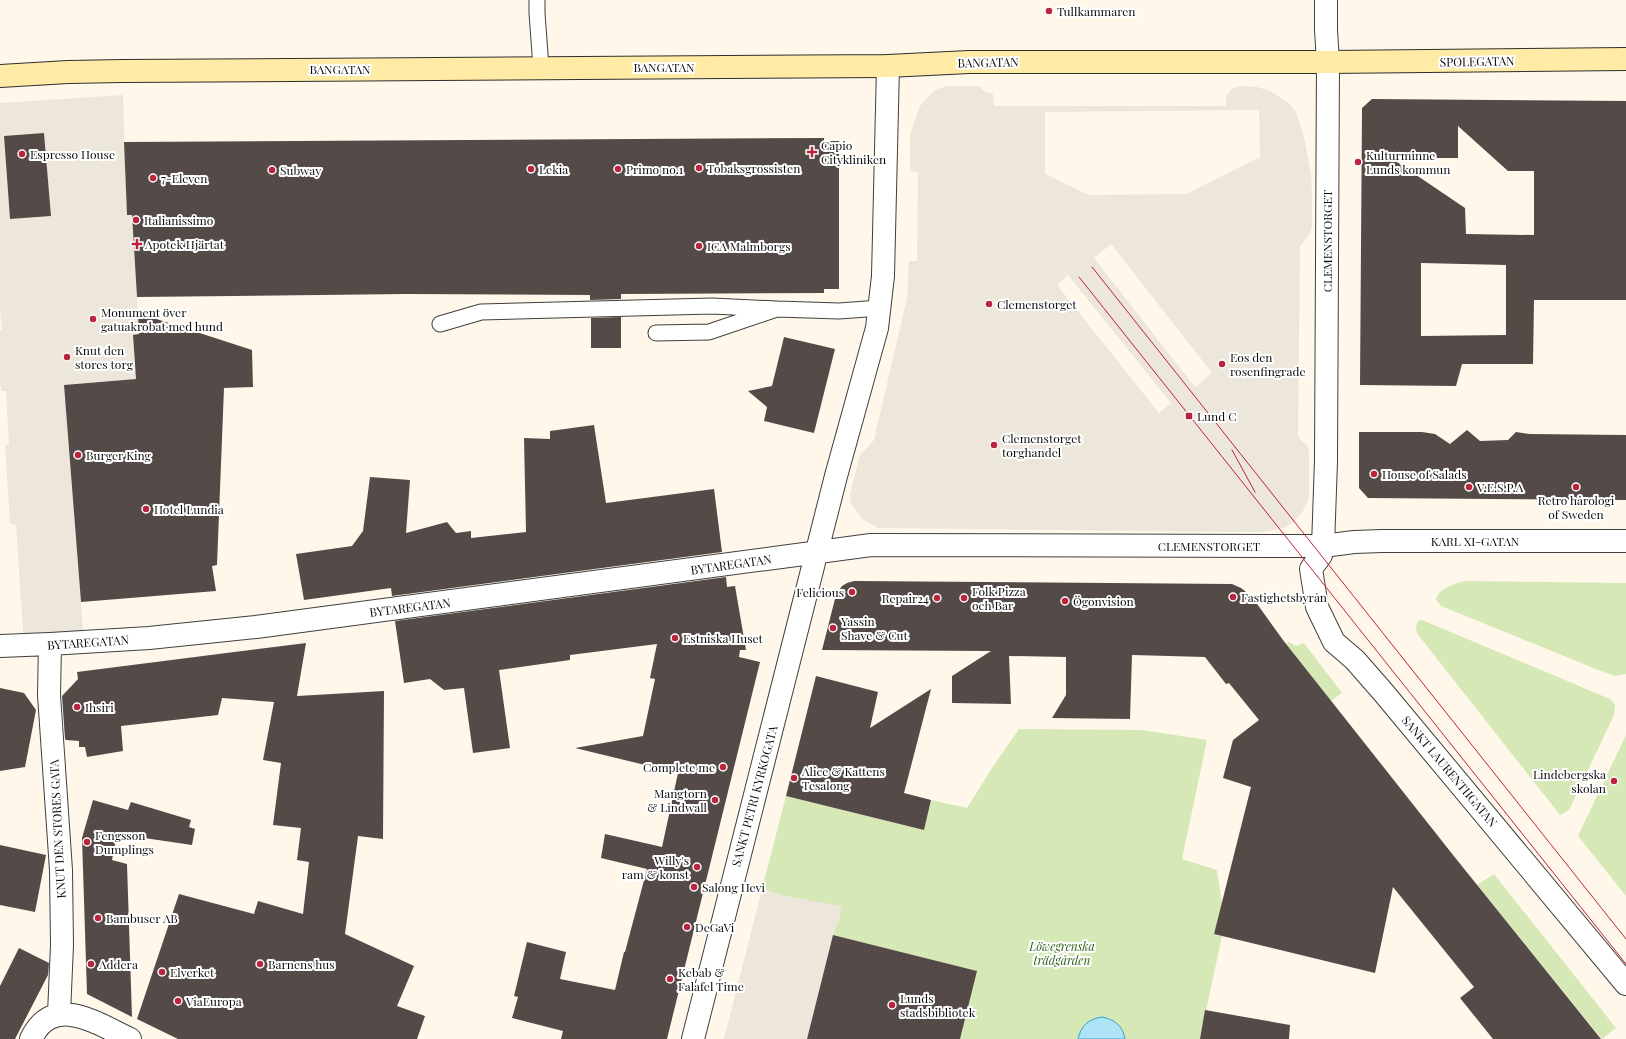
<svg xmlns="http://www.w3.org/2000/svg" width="1626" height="1039" font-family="'Playfair Display',serif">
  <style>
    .green { fill: #d5e8b5 }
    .plaza { fill: #ede6db; fill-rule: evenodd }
    .water { fill: #afe4f6; stroke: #36a2cd }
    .building { fill: #544b48; fill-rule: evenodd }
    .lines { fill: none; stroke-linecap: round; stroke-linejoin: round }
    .lane-casing { stroke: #3f3f3f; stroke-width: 17 }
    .street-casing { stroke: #3f3f3f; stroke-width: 24 }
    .secondary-casing { stroke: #2e2e2e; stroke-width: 24 }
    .lane { stroke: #fff; stroke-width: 15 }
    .street { stroke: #fff; stroke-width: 22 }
    .secondary { stroke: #ffeba5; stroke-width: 22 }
    .tram { stroke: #bb243d; stroke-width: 1 }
    .poi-dot { fill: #bb243d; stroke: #fff; stroke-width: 1.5 }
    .labels { text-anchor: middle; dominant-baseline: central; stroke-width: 4; stroke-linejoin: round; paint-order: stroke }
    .poi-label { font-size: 12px; fill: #0c0c0c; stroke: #fff; text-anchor: start }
    .street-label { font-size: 12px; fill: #0c0c0c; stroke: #fff }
    .park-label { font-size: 12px; font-style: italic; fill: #33631d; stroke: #fff }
  </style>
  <rect width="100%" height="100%" fill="#fff8ea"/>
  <path class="green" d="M 1465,581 L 1626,583 L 1626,674 L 1615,676 L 1601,671 L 1441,606 L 1436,600 C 1438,588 1454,584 1465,581 Z
    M 1422,620 L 1610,699 L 1615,704 L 1614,715 L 1569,810 L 1560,815 L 1419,636 C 1416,630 1415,627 1418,621 Z
    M 1289,642 L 1296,646 L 1304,643 L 1342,693 L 1331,701 L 1286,643 Z
    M 1019,729 L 1142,730 L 1207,740 L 1182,859 L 1217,870 L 1222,904 L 1214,934 L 1222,936 L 1200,1039 L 960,1039 L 976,971 L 833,935 L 762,889 L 786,796 L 924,830 L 931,800 L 967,808 L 992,768 Z
    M 1626,735 L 1626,896 L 1578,836 Z
    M 1494,874 L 1616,1028 L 1602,1039 L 1477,885 Z"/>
  <path class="plaza" d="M 947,86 L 979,86 L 985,92 L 993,94 L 994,106 L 1226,106 L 1226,94 L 1228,94 L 1232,88 L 1244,86 L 1257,87 L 1270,91 L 1289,103 L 1296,112 L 1304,137 L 1311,174 L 1312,194 L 1312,226 L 1310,233 L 1300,246 L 1298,435 L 1301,440 L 1306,444 L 1309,451 L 1309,498 L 1303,511 L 1294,522 L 1284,528 L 1274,530 L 1261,532 L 1229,532 L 887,528 L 878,528 L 862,519 L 851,503 L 850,495 L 860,455 L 874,440 L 907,298 L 909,261 L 917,261 L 918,172 L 910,171 L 910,137 L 912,128 L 920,106 L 932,93 L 938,89 ZM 1259,110 L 1260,157 L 1186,194 L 1089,195 L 1045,174 L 1045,112 ZM 1111,244 L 1212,373 L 1195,387 L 1094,258 ZM 1068,275 L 1171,403 L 1159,413 L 1057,285 Z
    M 123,95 L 127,215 L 132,215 L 139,334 L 133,335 L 136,379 L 64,385 L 84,642 L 24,646 L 16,525 L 10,524 L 5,445 L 9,445 L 6,391 L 1,391 L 0,382 L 0,331 L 2,330 L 0,309 L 0,103 ZM 44,134 L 51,216 L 10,219 L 4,137 Z
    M 762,889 L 786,896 L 841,906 L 839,922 L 837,924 L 833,935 L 807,1039 L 724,1039 Z"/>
  <path class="water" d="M 1102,1017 C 1114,1019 1123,1026 1125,1039 L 1078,1039 C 1081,1026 1088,1019 1102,1017 Z"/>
  <path class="building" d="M 1372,99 L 1626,101 L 1626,300 L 1534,300 L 1533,364 L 1462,364 L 1456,386 L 1360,385 L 1362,108 ZM 1458,126 L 1508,171 L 1534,171 L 1534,235 L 1466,234 L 1465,208 L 1391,158 L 1458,158 ZM 1421,263 L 1506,265 L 1506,335 L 1421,336 Z
    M 44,133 L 51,216 L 10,219 L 4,136 Z
    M 824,138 L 824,141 L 839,141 L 839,289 L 824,289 L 824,293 L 621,294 L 621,299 L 590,300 L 590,295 L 406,294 L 137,297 L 132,215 L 127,215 L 124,142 Z
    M 138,313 L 252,350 L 253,387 L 224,388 L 217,565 L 212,566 L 216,591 L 81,602 L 64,385 L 136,379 L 133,335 L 139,334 Z
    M 621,317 L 621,348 L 591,348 L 591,318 Z
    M 784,337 L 835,349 L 814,433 L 764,421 L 767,407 L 748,391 L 772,386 Z
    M 594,425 L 606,503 L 714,489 L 722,552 L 392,596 L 391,588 L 304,600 L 296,554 L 352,546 L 363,531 L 370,477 L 410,480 L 406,533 L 447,522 L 456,533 L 471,531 L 471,538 L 526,532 L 524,438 L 550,439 L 550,431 Z
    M 1467,430 L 1480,441 L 1508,440 L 1516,432 L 1530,434 L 1626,435 L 1626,500 L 1368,498 L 1359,488 L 1359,432 L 1422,432 L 1435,434 L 1450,444 Z
    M 726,577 L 727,587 L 735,586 L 746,650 L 740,650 L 739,657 L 760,662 L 667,1039 L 561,1039 L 563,1031 L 512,1018 L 518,997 L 514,996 L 527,942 L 566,952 L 560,979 L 615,990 L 624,952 L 625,952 L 647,869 L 601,858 L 605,834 L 662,847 L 678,773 L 575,748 L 643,736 L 655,679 L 650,678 L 657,644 L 570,655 L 570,660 L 499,670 L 510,748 L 473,753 L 464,688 L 444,690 L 430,679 L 404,683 L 395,621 Z
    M 854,581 L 1232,584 L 1241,588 L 1245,591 L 1250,601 L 1255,601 L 1283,640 L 1457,860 L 1601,1039 L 1493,1039 L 1460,998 L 1474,987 L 1393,887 L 1375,973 L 1214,934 L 1251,787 L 1223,778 L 1233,740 L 1259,720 L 1229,683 L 1226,684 L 1205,657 L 1132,655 L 1130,719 L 1052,718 L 1066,695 L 1066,657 L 1009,656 L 1011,704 L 952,703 L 952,676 L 991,651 L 822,650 L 836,595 L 842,586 L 847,583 Z
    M 306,643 L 297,696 L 384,691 L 383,839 L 358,836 L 345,934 L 414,966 L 397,1006 L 425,1016 L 417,1039 L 178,1039 L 137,1019 L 179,894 L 254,914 L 258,901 L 303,914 L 309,862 L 297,860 L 301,828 L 273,825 L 281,763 L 263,760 L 274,702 L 222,698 L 218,715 L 121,726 L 123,751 L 87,757 L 85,747 L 79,747 L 79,741 L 66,740 L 65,739 L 62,696 L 78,679 L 77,672 Z
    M 816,676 L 878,692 L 870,728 L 931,689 L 904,793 L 931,800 L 924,830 L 786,796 Z
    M 0,688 L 24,693 L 36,710 L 25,767 L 0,771 Z
    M 93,800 L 128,810 L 131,802 L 191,820 L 189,827 L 195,829 L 192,845 L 117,834 L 112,860 L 127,864 L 132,1017 L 87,994 L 82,838 Z
    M 0,845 L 46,855 L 35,912 L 0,905 Z
    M 833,935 L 977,971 L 960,1039 L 807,1039 Z
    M 19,948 L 49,963 L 48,975 L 15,1039 L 0,1039 L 0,986 Z
    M 1205,1010 L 1290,1025 L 1289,1039 L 1200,1039 Z"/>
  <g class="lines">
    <g class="lane-casing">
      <path id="lane" d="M 537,0 L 537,13 L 541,68
        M 440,324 L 481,312 L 712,306 L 777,309
        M 656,333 L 709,332 L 777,309 L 839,311 L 880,308"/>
    </g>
    <g class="street-casing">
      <path id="street" d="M 1326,0 L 1326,30 L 1328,62 L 1326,461 L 1323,546 L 1321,555 L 1311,569 L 1317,607 L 1334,642 L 1355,660 L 1383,692 L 1626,984
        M 50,644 L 49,695 L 61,870 L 62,945 L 59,1014
        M 0,646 L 50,644 L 149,638 L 256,627 L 871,545 L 1323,546 L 1354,542 L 1382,541 L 1626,541
        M 31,1039 C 53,993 96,1023 130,1039
        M 693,1039 L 836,476 L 877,328 L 883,276 L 888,66"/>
    </g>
    <g class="secondary-casing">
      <path id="secondary" d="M 0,76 L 68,72 L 123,71 L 888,66 L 969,62 L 1328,62 L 1626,59"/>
    </g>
    <use href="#lane" class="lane"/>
    <use href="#street" class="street"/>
    <use href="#secondary" class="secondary"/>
    <path class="tram" d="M 1092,267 L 1626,939
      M 1079,277 L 1626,964
      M 1232,450 L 1255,492"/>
  </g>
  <g class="poi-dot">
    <circle cx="1049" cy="11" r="4"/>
    <path d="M810 146h4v4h4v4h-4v4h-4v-4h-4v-4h4z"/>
    <circle cx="22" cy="154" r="4"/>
    <circle cx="1358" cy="162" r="4"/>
    <circle cx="699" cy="168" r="4"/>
    <circle cx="531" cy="169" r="4"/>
    <circle cx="618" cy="169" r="4"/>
    <circle cx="272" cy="170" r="4"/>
    <circle cx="153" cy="178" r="4"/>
    <circle cx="136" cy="220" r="4"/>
    <path d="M135 238h4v4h4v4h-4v4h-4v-4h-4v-4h4z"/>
    <circle cx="699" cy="246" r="4"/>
    <circle cx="989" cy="304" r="4"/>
    <circle cx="93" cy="319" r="4"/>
    <circle cx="67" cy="357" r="4"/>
    <circle cx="1222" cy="364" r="4"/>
    <rect x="1185" y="412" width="8" height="8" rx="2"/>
    <circle cx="994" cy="445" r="4"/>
    <circle cx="78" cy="455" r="4"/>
    <circle cx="1374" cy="474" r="4"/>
    <circle cx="1469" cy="487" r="4"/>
    <circle cx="1576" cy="487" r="4"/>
    <circle cx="146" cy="509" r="4"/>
    <circle cx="852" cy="592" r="4"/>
    <circle cx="1233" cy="597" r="4"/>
    <circle cx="937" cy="598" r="4"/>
    <circle cx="964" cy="598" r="4"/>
    <circle cx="1065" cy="601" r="4"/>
    <circle cx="833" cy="628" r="4"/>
    <circle cx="675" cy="638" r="4"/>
    <circle cx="77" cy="707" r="4"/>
    <circle cx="723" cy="767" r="4"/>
    <circle cx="794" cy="778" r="4"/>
    <circle cx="1614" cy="781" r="4"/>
    <circle cx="715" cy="800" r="4"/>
    <circle cx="87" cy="842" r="4"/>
    <circle cx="697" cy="867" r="4"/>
    <circle cx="694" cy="887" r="4"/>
    <circle cx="98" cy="918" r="4"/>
    <circle cx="687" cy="927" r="4"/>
    <circle cx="91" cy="964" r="4"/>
    <circle cx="260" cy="964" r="4"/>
    <circle cx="162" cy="972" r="4"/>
    <circle cx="670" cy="979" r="4"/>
    <circle cx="178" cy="1001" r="4"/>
    <circle cx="892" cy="1005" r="4"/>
  </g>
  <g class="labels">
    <g class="poi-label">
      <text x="1057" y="11">Tullkammaren</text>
      <text x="821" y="145">Capio<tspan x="821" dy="14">Citykliniken</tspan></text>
      <text x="30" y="154">Espresso House</text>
      <text x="1366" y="155">Kulturminne<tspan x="1366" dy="14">Lunds kommun</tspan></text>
      <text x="707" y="168">Tobaksgrossisten</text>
      <text x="539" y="169">Lekia</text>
      <text x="626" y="169">Primo no.1</text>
      <text x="280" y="170">Subway</text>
      <text x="161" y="178">7-Eleven</text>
      <text x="144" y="220">Italianissimo</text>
      <text x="145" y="244">Apotek Hjärtat</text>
      <text x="707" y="246">ICA Malmborgs</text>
      <text x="997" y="304">Clemenstorget</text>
      <text x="101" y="312">Monument över<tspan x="101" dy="14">gatuakrobat med hund</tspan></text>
      <text x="75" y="350">Knut den<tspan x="75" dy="14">stores torg</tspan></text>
      <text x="1230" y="357">Eos den<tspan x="1230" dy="14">rosenfingrade</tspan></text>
      <text x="1197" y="416">Lund C</text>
      <text x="1002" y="438">Clemenstorget<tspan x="1002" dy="14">torghandel</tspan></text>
      <text x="86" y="455">Burger King</text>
      <text x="1382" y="474">House of Salads</text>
      <text x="1477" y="487">V.E.S.P.A</text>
      <text x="1576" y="500" text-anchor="middle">Retro hårologi<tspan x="1576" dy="14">of Sweden</tspan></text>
      <text x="154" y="509">Hotel Lundia</text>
      <text x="972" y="591">Folk Pizza<tspan x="972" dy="14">och Bar</tspan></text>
      <text x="844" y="592" text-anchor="end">Felicious</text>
      <text x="1241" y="597">Fastighetsbyrån</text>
      <text x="929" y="598" text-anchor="end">Repair24</text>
      <text x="1073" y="601">Ögonvision</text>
      <text x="841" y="621">Yassin<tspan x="841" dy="14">Shave &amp; Cut</tspan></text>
      <text x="683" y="638">Estniska Huset</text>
      <text x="85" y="707">Ihsiri</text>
      <text x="715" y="767" text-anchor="end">Complete me</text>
      <text x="802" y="771">Alice &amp; Kattens<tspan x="802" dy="14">Tesalong</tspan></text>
      <text x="1606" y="774" text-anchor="end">Lindebergska<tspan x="1606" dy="14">skolan</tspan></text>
      <text x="707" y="793" text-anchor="end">Mangtorn<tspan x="707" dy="14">&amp; Lindwall</tspan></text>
      <text x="95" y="835">Fengsson<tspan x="95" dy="14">Dumplings</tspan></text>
      <text x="689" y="860" text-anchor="end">Willy's<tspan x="689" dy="14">ram &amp; konst</tspan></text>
      <text x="702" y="887">Salong Hevi</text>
      <text x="106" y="918">Bambuser AB</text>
      <text x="695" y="927">DeGaVi</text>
      <text x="99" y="964">Addera</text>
      <text x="268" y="964">Barnens hus</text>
      <text x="170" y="972">Elverket</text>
      <text x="678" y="972">Kebab &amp;<tspan x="678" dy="14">Falafel Time</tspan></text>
      <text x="900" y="998">Lunds<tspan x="900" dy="14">stadsbibliotek</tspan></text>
      <text x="186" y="1001">ViaEuropa</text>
    </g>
    <g class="street-label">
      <text transform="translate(1477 61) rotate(-1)">SPOLEGATAN</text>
      <text transform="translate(988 62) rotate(-1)">BANGATAN</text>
      <text x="664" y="67">BANGATAN</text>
      <text x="340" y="69">BANGATAN</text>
      <text transform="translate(1327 241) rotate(-90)">CLEMENSTORGET</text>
      <text x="1475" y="541">KARL XI-GATAN</text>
      <text x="1209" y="546">CLEMENSTORGET</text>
      <text transform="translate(731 564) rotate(-8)">BYTAREGATAN</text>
      <text transform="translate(410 607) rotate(-7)">BYTAREGATAN</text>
      <text transform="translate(88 642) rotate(-4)">BYTAREGATAN</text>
      <text transform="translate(1450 771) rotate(50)">SANKT LAURENTIIGATAN</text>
      <text transform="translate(754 796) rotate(-75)">SANKT PETRI KYRKOGATA</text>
      <text transform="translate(57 829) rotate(-93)">KNUT DEN STORES GATA</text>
    </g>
    <g class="park-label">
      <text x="1062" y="946">Löwegrenska<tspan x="1062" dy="14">trädgården</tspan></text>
    </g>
  </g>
</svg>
